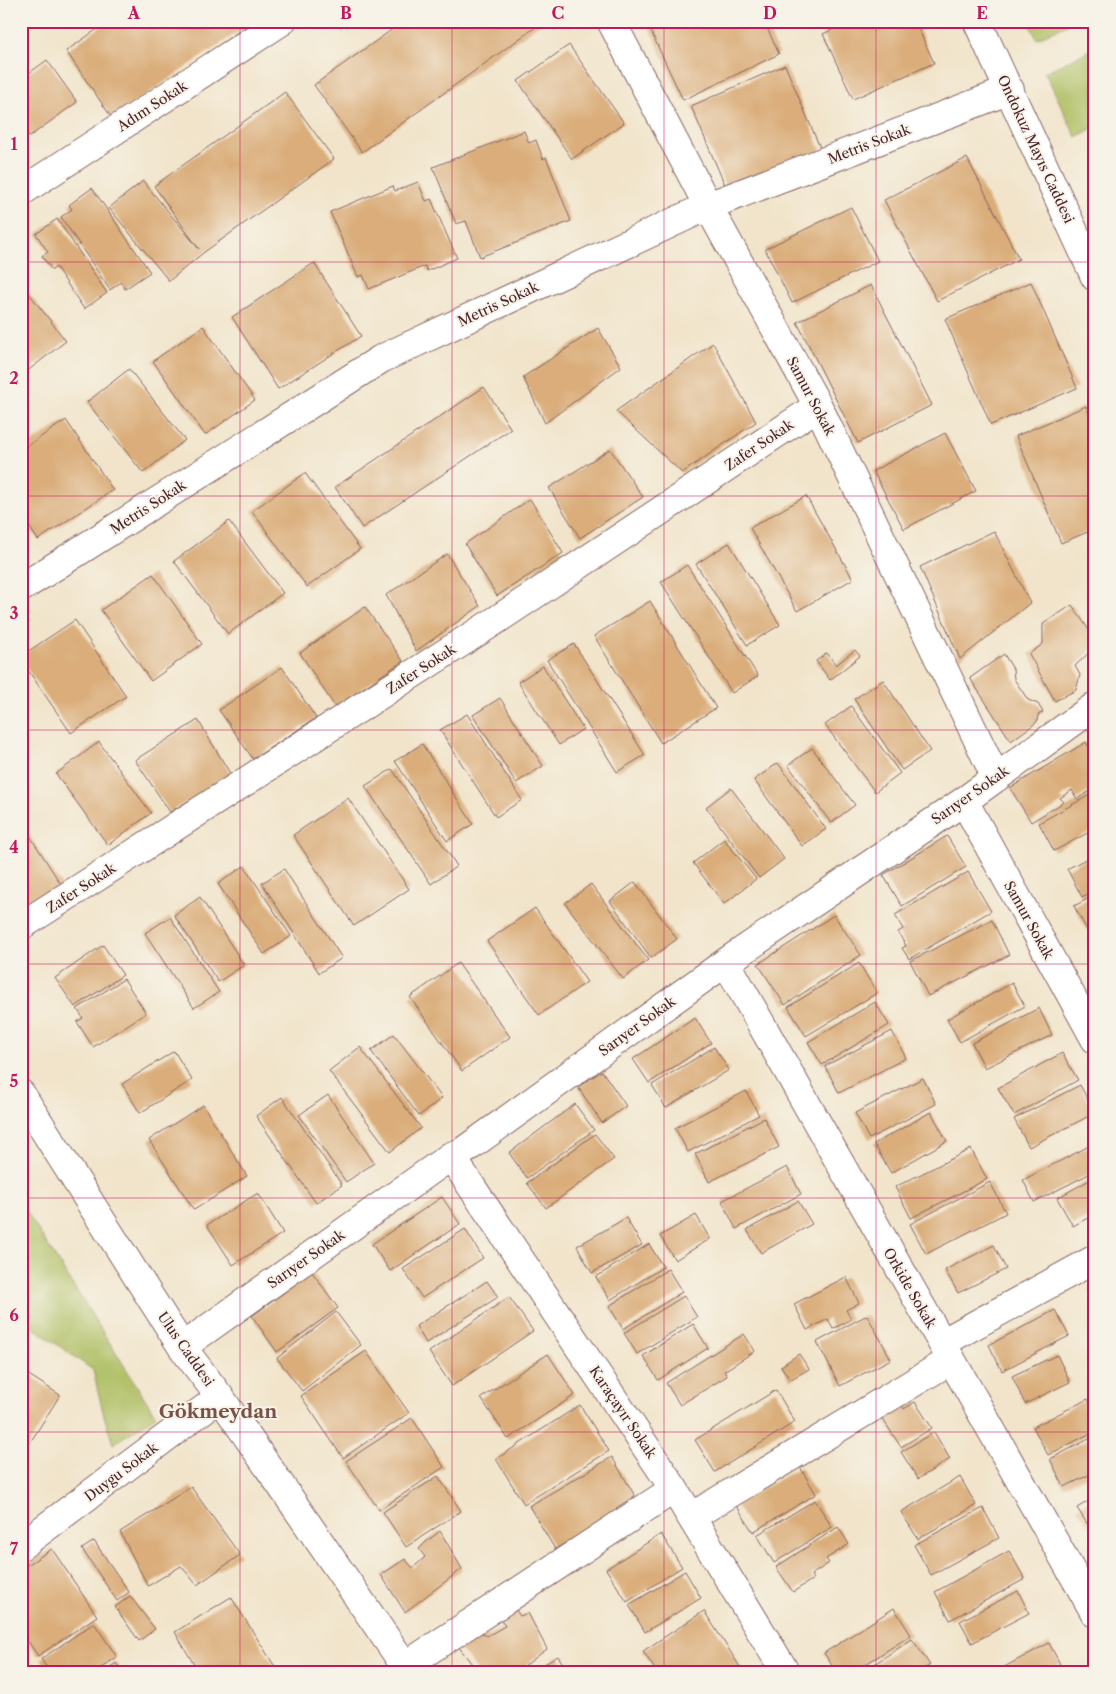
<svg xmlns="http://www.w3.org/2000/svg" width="1116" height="1694" font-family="'Libre Caslon Text',serif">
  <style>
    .green { fill: #adbe62; stroke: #7c6e46 }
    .building { fill: #daad7a }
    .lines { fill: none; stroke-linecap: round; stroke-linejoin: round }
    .street-casing { stroke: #846463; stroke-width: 30 }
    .street { stroke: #fff; stroke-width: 28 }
    .grid { fill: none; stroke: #c2185b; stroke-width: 1; stroke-opacity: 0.55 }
    .labels { text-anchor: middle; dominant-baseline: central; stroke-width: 4; stroke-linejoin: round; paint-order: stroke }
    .street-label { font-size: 14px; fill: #4a1f2b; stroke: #f7f3e8 }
    .district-label { font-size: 19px; font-weight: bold; fill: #7c5147; stroke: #f7f3e8 }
    .neatline { fill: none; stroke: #c2185b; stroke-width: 2 }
    .grid-label { font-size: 16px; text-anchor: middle; font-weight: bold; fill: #c2185b }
  </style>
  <rect width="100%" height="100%" fill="#f7f3e8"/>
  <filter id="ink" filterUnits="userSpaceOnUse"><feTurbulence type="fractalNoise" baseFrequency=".02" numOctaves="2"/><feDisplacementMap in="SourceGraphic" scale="10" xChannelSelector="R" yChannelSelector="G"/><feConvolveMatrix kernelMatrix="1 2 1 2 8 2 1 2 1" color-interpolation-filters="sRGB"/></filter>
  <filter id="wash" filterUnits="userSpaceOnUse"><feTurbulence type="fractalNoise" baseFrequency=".0096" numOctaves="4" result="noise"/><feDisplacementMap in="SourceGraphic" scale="20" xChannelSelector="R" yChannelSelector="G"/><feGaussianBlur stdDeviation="1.12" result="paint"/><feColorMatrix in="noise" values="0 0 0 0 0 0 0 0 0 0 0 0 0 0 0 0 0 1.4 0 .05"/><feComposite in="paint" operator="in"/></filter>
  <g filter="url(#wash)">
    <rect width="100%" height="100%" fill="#f1e4ca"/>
    <path class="green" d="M 1028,21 L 1073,21 L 1037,39 Z
      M 1095,48 L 1095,127 L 1076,137 L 1045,72 Z
      M 21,1203 L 156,1416 L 113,1444 L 103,1412 L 93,1370 L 21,1319 Z"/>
    <g id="blocks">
      <path class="building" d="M 109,21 L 254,21 L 112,118 L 66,51 Z
        M 404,21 L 544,21 L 362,152 L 314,85 Z
        M 646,21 L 764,21 L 779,54 L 683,100 Z
        M 851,21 L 915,21 L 934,63 L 853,99 L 823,34 Z
        M 569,45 L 624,123 L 572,159 L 518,81 Z
        M 47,60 L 77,102 L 29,137 L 21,126 L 21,79 Z
        M 785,65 L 821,150 L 727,190 L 691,106 Z
        M 285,92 L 334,159 L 203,253 L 169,281 L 109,208 L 143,181 L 199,249 L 154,186 Z
        M 524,131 L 529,143 L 536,140 L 543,159 L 546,157 L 571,221 L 480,257 L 466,221 L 456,224 L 433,167 Z
        M 967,158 L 1019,259 L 937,301 L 884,200 Z
        M 418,182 L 426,201 L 431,199 L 457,258 L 427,271 L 425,266 L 369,289 L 363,275 L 358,277 L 330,212 L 393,186 L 395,191 Z
        M 92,188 L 150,272 L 125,289 L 121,282 L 110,290 L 61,217 L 72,209 L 69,205 Z
        M 851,207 L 878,261 L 792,303 L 765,249 Z
        M 57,219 L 107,293 L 84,309 L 56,267 L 52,270 L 42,256 L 48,252 L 36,234 Z
        M 314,263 L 361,336 L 278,389 L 232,317 Z
        M 1031,282 L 1077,388 L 991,425 L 945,319 Z
        M 21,283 L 66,341 L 21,376 Z
        M 871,285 L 932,405 L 858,443 L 797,322 Z
        M 203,326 L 255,400 L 205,435 L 153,361 Z
        M 598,328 L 621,367 L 545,423 L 523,377 Z
        M 713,343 L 756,422 L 682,473 L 616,411 Z
        M 129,369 L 185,440 L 143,473 L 87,402 Z
        M 484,387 L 511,429 L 362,528 L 335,487 Z
        M 1086,406 L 1095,427 L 1095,529 L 1061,543 L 1016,436 Z
        M 66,420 L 113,490 L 38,540 L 21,514 L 21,450 Z
        M 945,433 L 976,491 L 904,529 L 873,471 Z
        M 610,449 L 643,497 L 580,538 L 549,488 Z
        M 305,473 L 360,549 L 307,587 L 252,511 Z
        M 806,496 L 853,579 L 797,611 L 750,528 Z
        M 530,499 L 563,553 L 497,596 L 465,544 Z
        M 229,521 L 283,593 L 228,634 L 174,561 Z
        M 994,531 L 1030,603 L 960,659 L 920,567 Z
        M 729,543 L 780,625 L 747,645 L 696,564 Z
        M 447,554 L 480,606 L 416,651 L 386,595 Z
        M 687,565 L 758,676 L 732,693 L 661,582 Z
        M 153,574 L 202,644 L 151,681 L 101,610 Z
        M 650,601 L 716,708 L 661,743 L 594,636 Z
        M 1072,605 L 1095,639 L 1095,647 L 1075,666 L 1080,675 L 1076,690 L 1055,701 L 1029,654 L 1043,644 L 1043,624 Z
        M 365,607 L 403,661 L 335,707 L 300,653 Z
        M 75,620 L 126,696 L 71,733 L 21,660 L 21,656 Z
        M 574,644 L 645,755 L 617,772 L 547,660 Z
        M 855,650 L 860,656 L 830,680 L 816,661 L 827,653 L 836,665 Z
        M 1004,654 L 1013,669 L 1014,679 L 1028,700 L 1038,704 L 1043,712 L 1038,715 L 1037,722 L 1011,741 L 970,678 Z
        M 543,666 L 583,729 L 559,745 L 518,682 Z
        M 282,667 L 316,718 L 253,759 L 219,710 Z
        M 883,680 L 930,751 L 902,770 L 854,699 Z
        M 500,698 L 543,766 L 516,783 L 473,715 Z
        M 851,706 L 900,773 L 875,792 L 825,725 Z
        M 467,714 L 522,800 L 496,817 L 440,730 Z
        M 198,720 L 231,775 L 170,812 L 135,760 Z
        M 99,742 L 151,813 L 108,845 L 56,774 Z
        M 1086,742 L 1095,758 L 1095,788 L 1077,799 L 1072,790 L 1060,798 L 1064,802 L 1031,822 L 1010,788 Z
        M 422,744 L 473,824 L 447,841 L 395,761 Z
        M 812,748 L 855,805 L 831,823 L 788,765 Z
        M 778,763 L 826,829 L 802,846 L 754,780 Z
        M 392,769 L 457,866 L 431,884 L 365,786 Z
        M 731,788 L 784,859 L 759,878 L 706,807 Z
        M 1095,792 L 1095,829 L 1054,851 L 1039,823 Z
        M 348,798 L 409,889 L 354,926 L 293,835 Z
        M 21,822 L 64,889 L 21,917 Z
        M 947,836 L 966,867 L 902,906 L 883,875 Z
        M 724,839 L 756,879 L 724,904 L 693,863 Z
        M 1095,854 L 1095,890 L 1082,897 L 1067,869 Z
        M 244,866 L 291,936 L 264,954 L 218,884 Z
        M 284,869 L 342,958 L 319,973 L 262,883 Z
        M 968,872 L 991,911 L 909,959 L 902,948 L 906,946 L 898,932 L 903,929 L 895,915 Z
        M 635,882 L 677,939 L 651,958 L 610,901 Z
        M 591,884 L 648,960 L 623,979 L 565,903 Z
        M 1095,895 L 1095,925 L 1087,930 L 1074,906 Z
        M 200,897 L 244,965 L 218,982 L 174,915 Z
        M 535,908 L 587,982 L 539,1015 L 487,941 Z
        M 834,915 L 861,955 L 785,1005 L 758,964 Z
        M 170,917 L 219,992 L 194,1008 L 145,933 Z
        M 992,920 L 1009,955 L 928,996 L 910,961 Z
        M 103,945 L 123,975 L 75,1007 L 55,978 Z
        M 458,963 L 510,1037 L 462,1071 L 410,997 Z
        M 859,963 L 877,993 L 806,1036 L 788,1007 Z
        M 124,979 L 146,1013 L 93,1047 L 77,1022 L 83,1018 L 77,1009 Z
        M 1012,983 L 1025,1006 L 960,1042 L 947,1019 Z
        M 875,1002 L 889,1025 L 822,1065 L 808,1042 Z
        M 1039,1008 L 1052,1035 L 985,1068 L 972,1043 Z
        M 695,1018 L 711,1043 L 649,1083 L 633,1059 Z
        M 892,1031 L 906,1058 L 839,1093 L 825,1066 Z
        M 394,1034 L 442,1098 L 419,1116 L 371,1051 Z
        M 360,1047 L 421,1128 L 390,1152 L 329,1071 Z
        M 714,1047 L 729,1070 L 666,1108 L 652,1085 Z
        M 174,1051 L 192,1080 L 140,1113 L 122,1084 Z
        M 1062,1053 L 1078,1080 L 1014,1115 L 998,1088 Z
        M 602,1071 L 626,1106 L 602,1123 L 578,1087 Z
        M 923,1078 L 936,1104 L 869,1139 L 855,1113 Z
        M 1080,1085 L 1095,1113 L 1029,1147 L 1014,1119 Z
        M 746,1091 L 759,1115 L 688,1152 L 675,1128 Z
        M 328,1095 L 374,1163 L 346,1182 L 299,1115 Z
        M 282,1097 L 342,1185 L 316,1203 L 256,1116 Z
        M 575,1104 L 594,1130 L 527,1178 L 509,1153 Z
        M 203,1105 L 247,1176 L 194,1210 L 149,1140 Z
        M 931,1112 L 947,1141 L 891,1173 L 874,1144 Z
        M 764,1118 L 779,1147 L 709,1182 L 695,1154 Z
        M 595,1134 L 614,1159 L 546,1208 L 527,1183 Z
        M 1095,1143 L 1095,1171 L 1034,1202 L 1023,1180 Z
        M 971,1149 L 987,1179 L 911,1218 L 895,1187 Z
        M 787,1167 L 801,1194 L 736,1229 L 722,1201 Z
        M 1095,1177 L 1095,1214 L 1073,1226 L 1057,1198 Z
        M 990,1182 L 1006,1213 L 926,1254 L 910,1224 Z
        M 258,1193 L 283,1233 L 233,1265 L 207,1225 Z
        M 442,1197 L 460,1224 L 390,1271 L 372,1244 Z
        M 798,1201 L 812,1224 L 761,1253 L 747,1230 Z
        M 696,1215 L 710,1239 L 675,1260 L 660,1236 Z
        M 626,1218 L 642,1245 L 592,1273 L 577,1246 Z
        M 465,1229 L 483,1258 L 422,1298 L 403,1269 Z
        M 649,1244 L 663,1267 L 610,1300 L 596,1277 Z
        M 994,1245 L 1006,1269 L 958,1293 L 945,1270 Z
        M 668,1269 L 682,1292 L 623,1329 L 609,1306 Z
        M 312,1272 L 338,1308 L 277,1352 L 252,1316 Z
        M 846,1277 L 859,1303 L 846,1310 L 851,1319 L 833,1329 L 828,1319 L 807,1330 L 794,1304 Z
        M 487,1281 L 498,1297 L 426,1343 L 416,1326 Z
        M 1095,1285 L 1095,1299 L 1089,1288 Z
        M 684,1296 L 697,1317 L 637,1354 L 624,1333 Z
        M 509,1297 L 533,1331 L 452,1386 L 429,1352 Z
        M 1055,1310 L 1069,1336 L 1002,1371 L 989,1345 Z
        M 336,1312 L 361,1345 L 302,1391 L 277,1358 Z
        M 867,1315 L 891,1359 L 840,1386 L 817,1342 Z
        M 693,1324 L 708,1348 L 658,1380 L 643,1356 Z
        M 744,1334 L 755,1351 L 724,1371 L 727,1376 L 680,1405 L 666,1383 Z
        M 366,1351 L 409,1413 L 343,1458 L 301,1396 Z
        M 548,1354 L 575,1395 L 508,1439 L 481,1398 Z
        M 799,1354 L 809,1369 L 790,1380 L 781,1366 Z
        M 1057,1355 L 1070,1382 L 1025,1404 L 1012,1376 Z
        M 21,1370 L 60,1395 L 21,1457 Z
        M 776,1390 L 795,1422 L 715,1472 L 695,1440 Z
        M 1088,1399 L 1095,1412 L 1095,1431 L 1048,1455 L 1033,1427 Z
        M 915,1402 L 932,1428 L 901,1447 L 882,1418 L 902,1405 L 904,1409 Z
        M 580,1405 L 609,1451 L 524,1504 L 496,1459 Z
        M 412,1418 L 444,1467 L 379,1510 L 346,1461 Z
        M 934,1432 L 950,1459 L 918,1479 L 901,1452 Z
        M 1095,1436 L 1095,1472 L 1064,1487 L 1050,1459 Z
        M 612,1457 L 635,1496 L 616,1508 L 619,1512 L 555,1549 L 529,1506 Z
        M 800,1467 L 816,1494 L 753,1532 L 736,1505 Z
        M 438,1476 L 461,1511 L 406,1547 L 383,1512 Z
        M 960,1477 L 976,1505 L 918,1539 L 901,1512 Z
        M 191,1487 L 240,1555 L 197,1585 L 181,1566 L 148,1586 L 120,1532 Z
        M 1095,1497 L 1095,1536 L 1077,1508 Z
        M 815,1500 L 832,1527 L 774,1563 L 757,1535 Z
        M 983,1508 L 999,1538 L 931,1575 L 914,1545 Z
        M 838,1527 L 849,1544 L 826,1559 L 829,1563 L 811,1575 L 813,1579 L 793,1592 L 776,1567 Z
        M 440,1531 L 462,1569 L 405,1612 L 381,1575 L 405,1559 L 413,1568 L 425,1557 L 419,1549 L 427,1541 Z
        M 661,1534 L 682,1567 L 627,1602 L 606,1569 Z
        M 94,1541 L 129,1592 L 117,1601 L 82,1549 Z
        M 52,1549 L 97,1616 L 38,1656 L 21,1631 L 21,1569 Z
        M 1009,1551 L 1025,1579 L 950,1620 L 935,1592 Z
        M 685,1571 L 701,1598 L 645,1632 L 629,1605 Z
        M 1018,1591 L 1029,1613 L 972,1643 L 960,1621 Z
        M 130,1596 L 155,1629 L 139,1641 L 115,1607 Z
        M 231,1597 L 279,1673 L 199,1673 L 175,1632 Z
        M 514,1607 L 520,1616 L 528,1613 L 547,1649 L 515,1673 L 479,1673 L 458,1646 L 480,1632 L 487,1636 L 505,1626 L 501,1619 Z
        M 894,1608 L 911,1635 L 852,1673 L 837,1673 L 824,1653 Z
        M 704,1611 L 744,1673 L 657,1673 L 643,1651 Z
        M 94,1623 L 117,1657 L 94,1673 L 50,1673 L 41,1659 Z
        M 912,1639 L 930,1665 L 918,1673 L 861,1673 Z
        M 1049,1643 L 1060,1664 L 1044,1673 L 993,1673 Z
        M 558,1656 L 569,1673 L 530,1673 Z
        M 116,1663 L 123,1673 L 102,1673 Z"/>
    </g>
  </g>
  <g filter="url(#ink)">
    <use href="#blocks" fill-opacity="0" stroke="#846463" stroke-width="1"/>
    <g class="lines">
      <g class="street-casing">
        <path id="street" d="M 611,21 L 708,206 L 818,406 L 996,778
          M 977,21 L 1095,277
          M 21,192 L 282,21
          M 21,588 L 381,359 L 708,206 L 1010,90
          M 964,801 L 1095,1039
          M 21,926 L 498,619 L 818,406
          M 726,962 L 1095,1613
          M 21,1094 L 182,1347 L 220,1397 L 410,1673
          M 451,1156 L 674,1489 L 786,1673
          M 942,1343 L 1095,1259
          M 182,1347 L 451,1156 L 462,1152 L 726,962 L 964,801 L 1095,706
          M 691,1517 L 951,1360
          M 21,1546 L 220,1397
          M 405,1666 L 674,1489"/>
      </g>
      <use href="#street" class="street"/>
    </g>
  </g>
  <path class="grid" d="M 240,21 L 240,1673M 452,21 L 452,1673M 664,21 L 664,1673M 876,21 L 876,1673M 21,262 L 1095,262M 21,496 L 1095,496M 21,730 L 1095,730M 21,964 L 1095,964M 21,1198 L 1095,1198M 21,1432 L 1095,1432"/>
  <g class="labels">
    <g class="street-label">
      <text transform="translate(152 106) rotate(-33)">Adım Sokak</text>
      <text transform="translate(869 144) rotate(-21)">Metris Sokak</text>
      <text transform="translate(1036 149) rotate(65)">Ondokuz Mayıs Caddesi</text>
      <text transform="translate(498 304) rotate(-25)">Metris Sokak</text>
      <text transform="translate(811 396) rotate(62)">Samur Sokak</text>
      <text transform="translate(759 445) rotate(-34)">Zafer Sokak</text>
      <text transform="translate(148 507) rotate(-33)">Metris Sokak</text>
      <text transform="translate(421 669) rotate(-33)">Zafer Sokak</text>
      <text transform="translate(970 795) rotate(-35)">Sarıyer Sokak</text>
      <text transform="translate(81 888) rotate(-33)">Zafer Sokak</text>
      <text transform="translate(1029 920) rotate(61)">Samur Sokak</text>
      <text transform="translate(637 1026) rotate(-36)">Sarıyer Sokak</text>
      <text transform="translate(306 1259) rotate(-35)">Sarıyer Sokak</text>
      <text transform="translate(910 1288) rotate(60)">Orkide Sokak</text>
      <text transform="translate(186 1349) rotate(55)">Ulus Caddesi</text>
      <text transform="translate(623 1412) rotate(56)">Karaçayır Sokak</text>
      <text transform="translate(121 1472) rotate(-37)">Duygu Sokak</text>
    </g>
    <g class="district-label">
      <text x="218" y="1411">Gökmeydan</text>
    </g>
  </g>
  <rect width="1116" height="1694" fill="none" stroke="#f7f3e8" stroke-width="55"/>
  <rect x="28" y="28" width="1060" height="1638" class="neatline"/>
  <g class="grid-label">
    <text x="134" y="19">A</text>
    <text x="346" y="19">B</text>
    <text x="558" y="19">C</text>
    <text x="770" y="19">D</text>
    <text x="982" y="19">E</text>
    <text x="14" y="150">1</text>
    <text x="14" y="384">2</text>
    <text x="14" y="619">3</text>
    <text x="14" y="853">4</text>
    <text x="14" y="1087">5</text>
    <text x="14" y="1321">6</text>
    <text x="14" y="1555">7</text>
  </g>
</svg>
